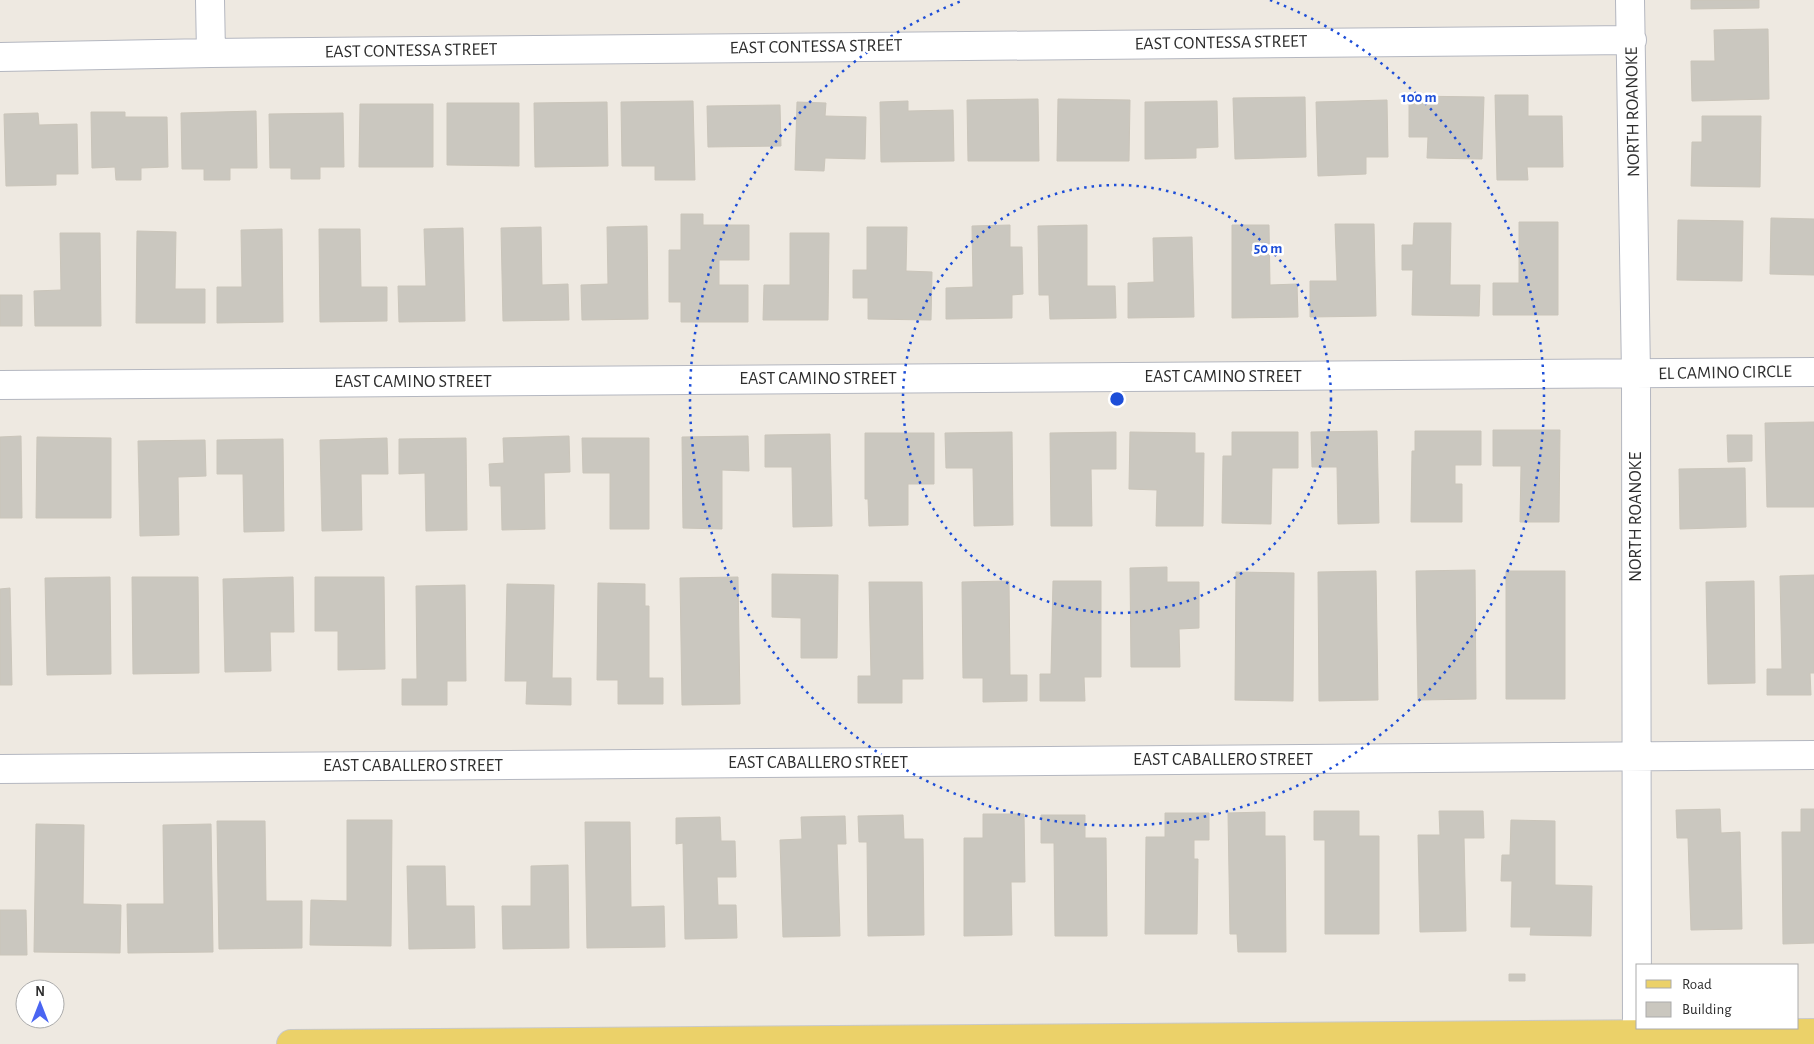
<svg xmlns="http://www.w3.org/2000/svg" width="1814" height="1044" font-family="'Alegreya Sans',sans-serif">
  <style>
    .building { fill: #cac7bf; stroke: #cac5ba }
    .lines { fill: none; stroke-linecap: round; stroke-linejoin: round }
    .minor-casing { stroke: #b4b7c0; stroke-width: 30 }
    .major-casing { stroke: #c9c9c9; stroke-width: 30 }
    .minor { stroke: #fff; stroke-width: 28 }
    .major { stroke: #ebd169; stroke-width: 28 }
    .ring { fill: none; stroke: #1d4ed8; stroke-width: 2.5; stroke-dasharray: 2.5 5 }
    .labels { text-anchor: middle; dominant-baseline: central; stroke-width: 5; stroke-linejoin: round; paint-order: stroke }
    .street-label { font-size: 18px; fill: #2e2e2e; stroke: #fff }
    .centre { fill: #1d4ed8; stroke: #fff; stroke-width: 2.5 }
    .ring-label { font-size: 15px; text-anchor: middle; font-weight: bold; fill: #1d4ed8; stroke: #fff; stroke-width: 5; stroke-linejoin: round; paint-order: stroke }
  </style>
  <rect width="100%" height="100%" fill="#eee9e1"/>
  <path class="building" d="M 1691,0 L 1759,0 L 1759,8 L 1691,9 Z
    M 1768,29 L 1769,99 L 1692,101 L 1691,61 L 1715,61 L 1714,30 Z
    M 1495,95 L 1528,95 L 1528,116 L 1562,116 L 1563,167 L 1527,167 L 1528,180 L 1497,180 Z
    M 1409,96 L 1484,97 L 1482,159 L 1427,158 L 1428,137 L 1409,137 Z
    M 1305,97 L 1306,157 L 1235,159 L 1233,98 Z
    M 1038,99 L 1039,161 L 968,161 L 967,100 Z
    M 1058,99 L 1130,100 L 1129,161 L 1057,161 Z
    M 1387,100 L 1388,157 L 1366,157 L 1366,174 L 1318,176 L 1316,102 Z
    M 693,101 L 695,180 L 655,180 L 655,166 L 622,166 L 621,102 Z
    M 908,101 L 908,111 L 953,110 L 954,161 L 881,162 L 880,102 Z
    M 1217,101 L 1218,147 L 1196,148 L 1196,158 L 1145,159 L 1145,102 Z
    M 607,102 L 608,166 L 535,167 L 534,103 Z
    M 797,102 L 826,103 L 825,116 L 866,117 L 865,159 L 825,158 L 824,171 L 795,170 Z
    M 447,103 L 519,103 L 519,166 L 447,165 Z
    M 360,104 L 433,104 L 433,167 L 359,167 Z
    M 780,105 L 781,146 L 708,147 L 707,106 Z
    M 256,111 L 257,168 L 230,168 L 230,180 L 204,180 L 204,169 L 182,169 L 181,113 Z
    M 91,112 L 125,112 L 125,117 L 167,117 L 168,167 L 141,168 L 141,180 L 116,180 L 115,167 L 92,168 Z
    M 38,113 L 39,125 L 77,124 L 78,174 L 56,174 L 56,185 L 6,186 L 4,114 Z
    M 343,113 L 344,167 L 320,167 L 320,179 L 291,179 L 291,168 L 270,168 L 269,114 Z
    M 1702,116 L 1761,116 L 1760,187 L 1691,186 L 1692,142 L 1702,142 Z
    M 681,214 L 703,214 L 703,225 L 749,225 L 749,260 L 719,260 L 719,285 L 748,285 L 748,322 L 681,322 L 681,302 L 669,302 L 669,250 L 681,250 Z
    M 1771,218 L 1814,219 L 1814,275 L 1770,274 Z
    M 1678,220 L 1743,221 L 1742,281 L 1677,280 Z
    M 1519,222 L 1558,222 L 1558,315 L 1493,315 L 1493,283 L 1519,283 Z
    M 1414,223 L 1451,223 L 1450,285 L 1480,285 L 1479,316 L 1412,315 L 1413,270 L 1402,270 L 1402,245 L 1413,245 Z
    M 1335,224 L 1374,224 L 1376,316 L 1310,317 L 1310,281 L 1337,281 Z
    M 1010,225 L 1010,247 L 1022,247 L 1023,294 L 1012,295 L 1012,318 L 946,319 L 946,288 L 973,287 L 972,226 Z
    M 1087,225 L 1087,286 L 1115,286 L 1116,318 L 1050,319 L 1049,295 L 1039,295 L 1038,226 Z
    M 1232,225 L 1269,225 L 1270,285 L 1297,284 L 1298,317 L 1232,318 Z
    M 647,226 L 648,319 L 582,320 L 581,285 L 608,284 L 607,227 Z
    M 541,227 L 542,285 L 568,284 L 569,320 L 503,321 L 501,228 Z
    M 867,227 L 907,227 L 906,271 L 932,272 L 931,320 L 868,319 L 868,298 L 853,298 L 853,270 L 867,270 Z
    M 463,228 L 465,321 L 399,322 L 398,286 L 426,286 L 424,229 Z
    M 282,229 L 283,322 L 217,323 L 217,287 L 242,287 L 241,230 Z
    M 319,229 L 360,229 L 361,287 L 387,287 L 387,321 L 320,322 Z
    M 137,231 L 176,232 L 175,289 L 205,289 L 205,323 L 136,323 Z
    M 60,233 L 100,233 L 101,326 L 35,326 L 34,291 L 61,290 Z
    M 790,233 L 829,233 L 828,320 L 763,320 L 764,285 L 790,285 Z
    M 1192,237 L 1194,317 L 1128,318 L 1128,283 L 1154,282 L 1153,238 Z
    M 0,295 L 22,295 L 22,326 L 0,326 Z
    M 1814,422 L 1814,507 L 1767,507 L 1765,423 Z
    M 1493,430 L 1560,430 L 1559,522 L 1520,522 L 1521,466 L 1493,466 Z
    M 1377,431 L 1379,523 L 1338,524 L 1337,467 L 1312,467 L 1311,432 Z
    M 1415,431 L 1481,431 L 1481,465 L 1455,465 L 1455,484 L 1462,484 L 1462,522 L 1411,522 L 1412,451 L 1415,451 Z
    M 1012,432 L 1013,525 L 974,526 L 973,468 L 946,468 L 945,433 Z
    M 1116,432 L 1116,469 L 1091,469 L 1092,526 L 1051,526 L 1050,433 Z
    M 1130,432 L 1195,433 L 1195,453 L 1204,453 L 1203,526 L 1156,526 L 1157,490 L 1129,489 Z
    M 1232,432 L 1298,432 L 1298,468 L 1272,468 L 1271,524 L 1222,523 L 1223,456 L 1232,456 Z
    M 865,433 L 934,433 L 934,484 L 908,484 L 908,525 L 869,526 L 868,499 L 865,499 Z
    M 830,434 L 832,526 L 793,527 L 792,467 L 765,467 L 765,435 Z
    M 1727,435 L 1752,435 L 1752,461 L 1728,462 Z
    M 21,436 L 22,518 L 0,518 L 0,437 Z
    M 569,436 L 570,472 L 544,473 L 545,529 L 502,530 L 501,486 L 490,486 L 489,464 L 504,463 L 503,438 Z
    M 748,436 L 749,471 L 722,470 L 722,529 L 683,528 L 682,437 Z
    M 37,437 L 111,438 L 111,518 L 36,518 Z
    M 387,438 L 388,474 L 361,474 L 362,530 L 322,531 L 320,440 Z
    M 466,438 L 467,530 L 426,531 L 425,473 L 399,474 L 399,439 Z
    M 582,438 L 649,438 L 649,529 L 610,529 L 610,473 L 583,473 Z
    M 283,439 L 284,531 L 244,532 L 243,474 L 217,474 L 217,440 Z
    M 205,440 L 206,476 L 178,477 L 179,535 L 140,536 L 138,441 Z
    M 1745,468 L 1746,527 L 1680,529 L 1679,469 Z
    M 1167,567 L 1167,582 L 1199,582 L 1199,628 L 1179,629 L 1180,667 L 1131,667 L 1130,568 Z
    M 1475,570 L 1476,699 L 1418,700 L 1416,571 Z
    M 1376,571 L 1378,700 L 1319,701 L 1318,572 Z
    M 1506,571 L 1565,571 L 1565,699 L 1506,699 Z
    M 1236,572 L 1294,573 L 1293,701 L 1235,700 Z
    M 772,574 L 838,575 L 837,658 L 801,658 L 801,618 L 772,617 Z
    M 1814,575 L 1814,673 L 1810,673 L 1811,695 L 1767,695 L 1767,669 L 1782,669 L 1780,576 Z
    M 110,577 L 111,674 L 47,675 L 45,578 Z
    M 132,577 L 198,577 L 199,673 L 133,674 Z
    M 293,577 L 294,632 L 270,632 L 271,671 L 225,672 L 223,579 Z
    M 315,577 L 384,577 L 385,669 L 338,670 L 338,631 L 315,631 Z
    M 738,577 L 740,704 L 682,705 L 680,578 Z
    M 1009,581 L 1010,675 L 1027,675 L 1027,701 L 983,702 L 983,678 L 963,678 L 962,582 Z
    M 1053,581 L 1101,581 L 1101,677 L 1084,677 L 1085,701 L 1040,701 L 1040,674 L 1051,674 Z
    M 1754,581 L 1755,683 L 1708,684 L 1706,582 Z
    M 869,582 L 922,582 L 923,679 L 902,679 L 902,703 L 858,703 L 858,676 L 871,676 Z
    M 598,583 L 645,584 L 645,606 L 649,606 L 649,678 L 663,678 L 663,704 L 618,704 L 618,680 L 597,680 Z
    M 507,584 L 554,585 L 552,678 L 571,678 L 571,705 L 526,704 L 527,681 L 505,681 Z
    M 465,585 L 466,681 L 447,681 L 447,705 L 402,705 L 402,679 L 417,679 L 416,586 Z
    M 10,588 L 12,685 L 0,685 L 0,589 Z
    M 1720,809 L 1721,833 L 1740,832 L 1742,929 L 1691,930 L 1688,838 L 1677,838 L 1676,810 Z
    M 1801,809 L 1814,809 L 1814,943 L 1783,944 L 1782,832 L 1801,832 Z
    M 1314,811 L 1359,811 L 1359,836 L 1379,836 L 1379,934 L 1325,934 L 1325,840 L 1314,840 Z
    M 1439,811 L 1483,811 L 1484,838 L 1464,838 L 1466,931 L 1420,932 L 1418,835 L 1440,835 Z
    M 1265,812 L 1265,836 L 1285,836 L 1286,952 L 1238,952 L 1237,934 L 1230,934 L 1228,813 Z
    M 1165,813 L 1209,813 L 1209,840 L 1194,840 L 1194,859 L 1198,859 L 1197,934 L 1145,934 L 1146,837 L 1165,837 Z
    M 983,814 L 1024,814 L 1025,882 L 1011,882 L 1012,935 L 964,936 L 964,838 L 983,838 Z
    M 903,815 L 904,839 L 923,839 L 924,935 L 868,936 L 867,842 L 859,842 L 858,816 Z
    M 1041,815 L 1085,815 L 1085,838 L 1106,838 L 1107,936 L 1055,936 L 1054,843 L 1041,843 Z
    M 845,816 L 846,844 L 837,844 L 840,936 L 783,937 L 780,840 L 802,839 L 801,817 Z
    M 720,817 L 721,841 L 735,841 L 736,877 L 717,877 L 718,905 L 736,905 L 737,938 L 685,939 L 683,843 L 676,844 L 676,818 Z
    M 347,820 L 392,820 L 391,946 L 310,945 L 311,900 L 347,901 Z
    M 1511,820 L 1555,821 L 1555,885 L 1592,886 L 1591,936 L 1530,935 L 1531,927 L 1511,927 L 1512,881 L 1501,881 L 1502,855 L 1510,855 Z
    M 217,821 L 265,821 L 266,901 L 302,901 L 302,948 L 219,949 Z
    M 585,822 L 630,822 L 631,907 L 664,906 L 665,947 L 587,948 Z
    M 36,824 L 84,825 L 83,904 L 121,905 L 120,953 L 34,952 Z
    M 211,824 L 213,952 L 128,953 L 127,904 L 164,904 L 163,825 Z
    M 568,865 L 569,948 L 503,949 L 502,906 L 531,906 L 531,866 Z
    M 407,866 L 445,866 L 446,906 L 474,906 L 475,948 L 409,949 Z
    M 0,910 L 26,910 L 27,955 L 0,955 Z
    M 1509,974 L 1525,974 L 1525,981 L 1509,981 Z"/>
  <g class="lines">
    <g class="minor-casing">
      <path id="minor" d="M 210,0 L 211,53
        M 1630,0 L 1636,374 L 1637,1034
        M 0,57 L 211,53 L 1632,40
        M 0,385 L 1814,372
        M 0,769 L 1814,755"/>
    </g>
    <g class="major-casing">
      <path id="major" d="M 291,1044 L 1814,1033"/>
    </g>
    <use href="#minor" class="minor"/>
    <use href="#major" class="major"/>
  </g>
  <g class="ring">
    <circle cx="1117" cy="399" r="214"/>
    <path d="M1270 0A427 427 0 1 1 964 0"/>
  </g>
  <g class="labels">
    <g class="street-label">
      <text transform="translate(1221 43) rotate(-1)">EAST CONTESSA STREET</text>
      <text transform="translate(816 47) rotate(-1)">EAST CONTESSA STREET</text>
      <text transform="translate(411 51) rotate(-1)">EAST CONTESSA STREET</text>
      <text transform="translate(1633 112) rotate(-91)">NORTH ROANOKE</text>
      <text transform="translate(1725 373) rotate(-1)">EL CAMINO CIRCLE</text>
      <text x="1223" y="377">EAST CAMINO STREET</text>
      <text x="818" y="379">EAST CAMINO STREET</text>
      <text x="413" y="382">EAST CAMINO STREET</text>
      <text transform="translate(1636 517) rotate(-90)">NORTH ROANOKE</text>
      <text x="1223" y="760">EAST CABALLERO STREET</text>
      <text x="818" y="763">EAST CABALLERO STREET</text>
      <text x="413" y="766">EAST CABALLERO STREET</text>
    </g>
  </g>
  <circle cx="1117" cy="399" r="8" class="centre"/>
  <g class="ring-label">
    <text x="1419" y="102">100 m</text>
    <text x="1268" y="253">50 m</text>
  </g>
  <rect x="1636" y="964" width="162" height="65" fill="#ffffff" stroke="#ababab"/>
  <rect x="1646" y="980" width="25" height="8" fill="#ebd169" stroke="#ababab"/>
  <text x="1682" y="989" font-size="15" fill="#2e2e2e">Road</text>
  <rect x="1646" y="1002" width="25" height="15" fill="#cac7bf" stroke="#ababab"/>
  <text x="1682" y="1014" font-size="15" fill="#2e2e2e">Building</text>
  <g transform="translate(40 1004)"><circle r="24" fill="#ffffff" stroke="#ababab"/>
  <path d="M0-4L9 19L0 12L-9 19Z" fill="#4a65f2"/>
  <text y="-8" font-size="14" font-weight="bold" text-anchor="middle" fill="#2e2e2e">N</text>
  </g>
</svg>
